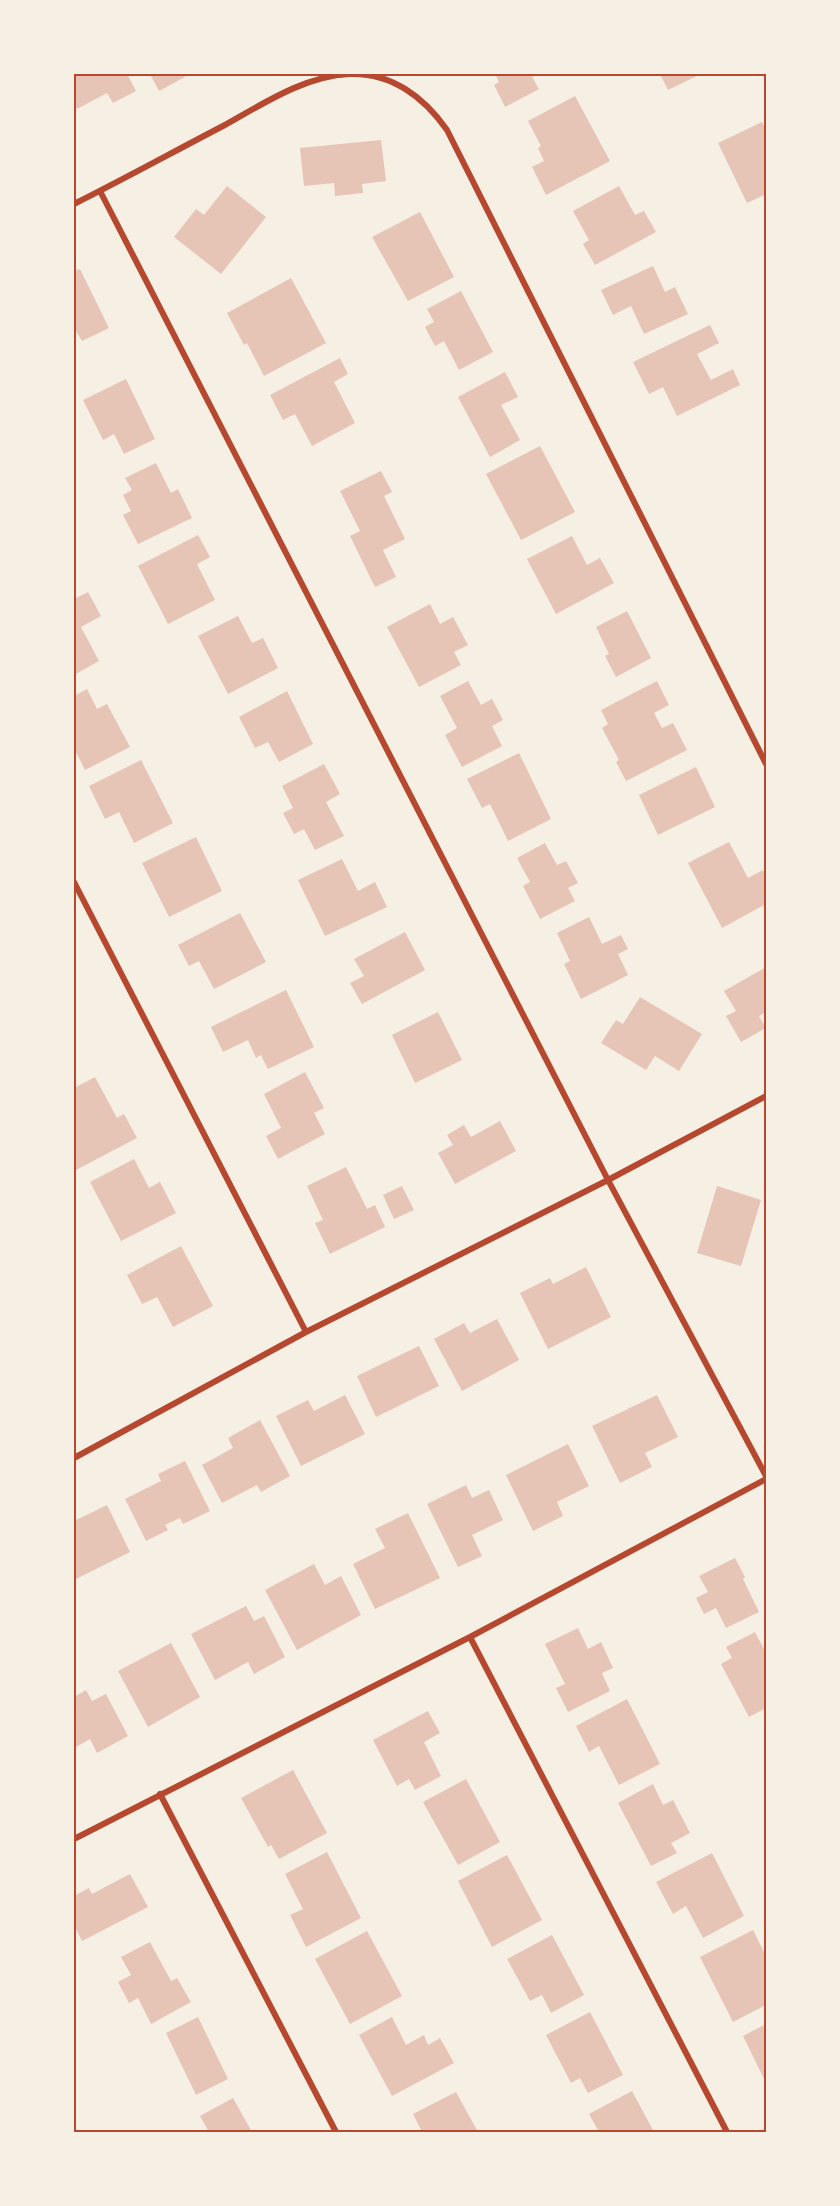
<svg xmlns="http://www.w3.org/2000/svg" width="840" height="2206" font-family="'Noto Sans',sans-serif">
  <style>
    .building { fill: #e6c5b7 }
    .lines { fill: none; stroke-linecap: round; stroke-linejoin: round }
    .minor { stroke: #b5482f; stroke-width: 6 }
    .neatline { fill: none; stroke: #b5482f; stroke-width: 2 }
  </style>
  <rect width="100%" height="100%" fill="#f6efe4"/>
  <path class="building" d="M 74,74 L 127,74 L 136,91 L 113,103 L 107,93 L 77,109 L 74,103 Z
    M 150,74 L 183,74 L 185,77 L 159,91 Z
    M 495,74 L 539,74 L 532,77 L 539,89 L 505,107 L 494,85 L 499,82 Z
    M 660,74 L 701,74 L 668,90 Z
    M 575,96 L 610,161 L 546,195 L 532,167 L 544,161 L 538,148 L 541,146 L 528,121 Z
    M 762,122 L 766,130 L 766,194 L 747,203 L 718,143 Z
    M 381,140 L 386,181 L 362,184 L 363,193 L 335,196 L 334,183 L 304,186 L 300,148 Z
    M 227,186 L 266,217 L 221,274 L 174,237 L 196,209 L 204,215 Z
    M 619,186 L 635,215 L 644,211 L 656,232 L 595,265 L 583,244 L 589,240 L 573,211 Z
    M 420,212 L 454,277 L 408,301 L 372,237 Z
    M 653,266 L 665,292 L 675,287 L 688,314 L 644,334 L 631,306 L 613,315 L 601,290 Z
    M 80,269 L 109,328 L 82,341 L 76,331 L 74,332 L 74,271 Z
    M 291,278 L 326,343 L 264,376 L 247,343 L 244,345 L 227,313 Z
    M 461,291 L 493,352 L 459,370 L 444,341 L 435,346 L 425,327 L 434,322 L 427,309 Z
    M 710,325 L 719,343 L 697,354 L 711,380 L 733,369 L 740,385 L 677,416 L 663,387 L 649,394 L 633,362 Z
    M 340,358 L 348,374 L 334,382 L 355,423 L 312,446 L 295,414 L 283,420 L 270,395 Z
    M 505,372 L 518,397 L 501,405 L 520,440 L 490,457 L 458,397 Z
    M 126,379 L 155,439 L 124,454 L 114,434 L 103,440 L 83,400 Z
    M 540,446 L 575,512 L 521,540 L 486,474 Z
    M 156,463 L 171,493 L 178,489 L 192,518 L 138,544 L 123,515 L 131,511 L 123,495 L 132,490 L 125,478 Z
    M 381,471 L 392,492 L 384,496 L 405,539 L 383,550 L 396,577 L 375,587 L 350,536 L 360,531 L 340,491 Z
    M 198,535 L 210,557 L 197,564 L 215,600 L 168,624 L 138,566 Z
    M 572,536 L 587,565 L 600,558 L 614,583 L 556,614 L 527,559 Z
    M 88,592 L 101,616 L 81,627 L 99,661 L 74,675 L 74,599 Z
    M 430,604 L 440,624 L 453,617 L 468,645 L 454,652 L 461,665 L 419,687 L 387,627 Z
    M 627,611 L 651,658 L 616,677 L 605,656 L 609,654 L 596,627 Z
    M 238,616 L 252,643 L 263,638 L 278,668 L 228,694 L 198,636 Z
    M 468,681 L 481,705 L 492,699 L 503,720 L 492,726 L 502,746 L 462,767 L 445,735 L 457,728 L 440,696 Z
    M 657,681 L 669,705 L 654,713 L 662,728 L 673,723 L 687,750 L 626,781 L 616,762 L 619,760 L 602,728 L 608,724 L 601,710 Z
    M 87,689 L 97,709 L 107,704 L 130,747 L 85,770 L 74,748 L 74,696 Z
    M 287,691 L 313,744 L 279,762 L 268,742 L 255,748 L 239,717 Z
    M 519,753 L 551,819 L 508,841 L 490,804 L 482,808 L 467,779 Z
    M 141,760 L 173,823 L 134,843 L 119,812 L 105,819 L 89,786 Z
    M 324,764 L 340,794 L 326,802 L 344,836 L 315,850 L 304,829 L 294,834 L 283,813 L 293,808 L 282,786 Z
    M 696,767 L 715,807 L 658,835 L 639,795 Z
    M 196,837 L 222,891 L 169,917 L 142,863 Z
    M 729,842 L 748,878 L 763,870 L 766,877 L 766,904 L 722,928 L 688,863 Z
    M 545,843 L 557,865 L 566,861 L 578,883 L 568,888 L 575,901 L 540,919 L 523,886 L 530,882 L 517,858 Z
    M 342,859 L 358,891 L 375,882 L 387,907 L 325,936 L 298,880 Z
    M 240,913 L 266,962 L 214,989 L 199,961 L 189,966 L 178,945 Z
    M 589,917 L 602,944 L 621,935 L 628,949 L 618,954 L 628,975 L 581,999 L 564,964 L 570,961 L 557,933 Z
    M 405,932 L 425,970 L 362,1004 L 350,983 L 364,976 L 354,959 Z
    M 766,967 L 766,1012 L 759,1016 L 766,1028 L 741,1042 L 726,1016 L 736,1011 L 724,991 Z
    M 286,990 L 314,1047 L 268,1069 L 261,1055 L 256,1058 L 248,1040 L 223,1052 L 211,1027 Z
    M 640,997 L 702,1034 L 679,1071 L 655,1056 L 646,1070 L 601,1043 L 616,1020 L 623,1024 Z
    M 438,1012 L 462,1060 L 415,1083 L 392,1035 Z
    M 305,1072 L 324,1108 L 314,1113 L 325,1134 L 278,1159 L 266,1136 L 281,1128 L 264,1094 Z
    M 95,1077 L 117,1118 L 124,1114 L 137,1138 L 74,1171 L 74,1088 Z
    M 500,1121 L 516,1151 L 455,1184 L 438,1153 L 453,1145 L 447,1135 L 464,1125 L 471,1137 Z
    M 134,1159 L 149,1188 L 160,1182 L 176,1213 L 121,1241 L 90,1182 Z
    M 346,1167 L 367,1209 L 375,1205 L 385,1227 L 330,1254 L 315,1223 L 323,1220 L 307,1186 Z
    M 402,1186 L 414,1210 L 394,1219 L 383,1195 Z
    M 717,1186 L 761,1200 L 741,1266 L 697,1253 Z
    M 181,1246 L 213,1306 L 173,1327 L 157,1297 L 142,1304 L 127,1275 Z
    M 586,1267 L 611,1317 L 548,1349 L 520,1293 L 550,1278 L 553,1284 Z
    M 497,1319 L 519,1360 L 462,1391 L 434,1339 L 464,1323 L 470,1333 Z
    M 419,1346 L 439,1386 L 376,1417 L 357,1376 Z
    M 345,1395 L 365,1434 L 301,1466 L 276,1416 L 308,1400 L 314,1411 Z
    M 657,1395 L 678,1437 L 645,1453 L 652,1467 L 620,1483 L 592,1426 Z
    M 260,1420 L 290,1476 L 261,1492 L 257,1485 L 222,1503 L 202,1465 L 233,1448 L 228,1438 Z
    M 568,1444 L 589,1486 L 557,1502 L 563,1516 L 533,1531 L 506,1475 Z
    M 185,1461 L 210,1511 L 183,1524 L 180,1518 L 165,1525 L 168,1530 L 146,1541 L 125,1499 L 161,1481 L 158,1474 Z
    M 466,1485 L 472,1498 L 489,1490 L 503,1520 L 472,1535 L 482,1556 L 458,1567 L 427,1504 Z
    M 107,1505 L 130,1552 L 74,1580 L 74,1521 Z
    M 408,1513 L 440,1578 L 375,1609 L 353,1564 L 385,1548 L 375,1529 Z
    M 735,1558 L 745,1577 L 743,1579 L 759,1612 L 726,1628 L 716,1608 L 704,1614 L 696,1598 L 708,1592 L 699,1576 Z
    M 314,1564 L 325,1585 L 341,1576 L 361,1615 L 297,1650 L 265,1590 Z
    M 246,1606 L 254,1621 L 264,1616 L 285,1657 L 254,1674 L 248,1662 L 215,1680 L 191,1634 Z
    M 578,1628 L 588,1649 L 601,1642 L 613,1668 L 602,1673 L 610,1691 L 568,1712 L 556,1688 L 565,1684 L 545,1644 Z
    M 755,1632 L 766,1653 L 766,1708 L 749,1717 L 721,1664 L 732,1658 L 726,1647 Z
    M 171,1643 L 200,1697 L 148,1727 L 118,1671 Z
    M 86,1690 L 92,1701 L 106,1694 L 128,1736 L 97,1753 L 90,1739 L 74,1748 L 74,1697 Z
    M 627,1699 L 660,1764 L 619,1785 L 599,1746 L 589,1752 L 576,1726 Z
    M 428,1711 L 440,1733 L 424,1742 L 441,1776 L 415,1790 L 409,1779 L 397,1786 L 373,1740 Z
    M 293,1770 L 327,1833 L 279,1859 L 271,1845 L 268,1847 L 241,1798 Z
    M 466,1779 L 500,1842 L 458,1865 L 423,1802 Z
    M 653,1784 L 663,1805 L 673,1800 L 690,1833 L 671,1843 L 677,1853 L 651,1866 L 618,1803 Z
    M 327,1852 L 361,1918 L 306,1947 L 290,1915 L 303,1909 L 285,1874 Z
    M 712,1853 L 744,1916 L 703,1938 L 686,1906 L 673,1914 L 656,1882 Z
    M 507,1855 L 542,1920 L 492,1947 L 458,1881 Z
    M 130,1874 L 148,1907 L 82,1941 L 74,1925 L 74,1896 L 89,1888 L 92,1894 Z
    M 753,1930 L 766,1956 L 766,2005 L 733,2022 L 700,1957 Z
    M 367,1931 L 402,1996 L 350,2024 L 315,1959 Z
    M 552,1935 L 584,1995 L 551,2013 L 542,1995 L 530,2001 L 507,1959 Z
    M 150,1942 L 171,1981 L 177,1978 L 191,2002 L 151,2024 L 138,1998 L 129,2003 L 118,1982 L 131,1975 L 121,1957 Z
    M 590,2012 L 623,2075 L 588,2093 L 580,2078 L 571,2083 L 546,2035 Z
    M 198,2017 L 228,2079 L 196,2095 L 166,2033 Z
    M 392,2017 L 406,2045 L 424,2035 L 428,2045 L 440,2038 L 454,2063 L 392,2096 L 359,2035 Z
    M 766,2024 L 766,2083 L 743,2036 Z
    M 632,2091 L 654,2132 L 599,2132 L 589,2114 Z
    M 456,2092 L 478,2132 L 422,2132 L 413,2114 Z
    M 233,2098 L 252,2132 L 209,2132 L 200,2116 Z"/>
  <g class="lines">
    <path class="minor" d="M 100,191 L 608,1180 L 766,1476
      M 74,204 C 124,179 173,152 223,126 C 261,105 304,76 349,74 C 391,72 424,97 447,130 L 766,764
      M 74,882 L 306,1332
      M 74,1458 L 306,1332 L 608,1180 L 766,1096
      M 470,1637 L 727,2132
      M 160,1794 L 336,2132
      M 74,1839 L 470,1637 L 766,1479"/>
  </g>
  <rect width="840" height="2206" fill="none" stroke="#f6efe4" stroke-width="150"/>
  <rect x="75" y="75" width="690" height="2056" class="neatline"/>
</svg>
